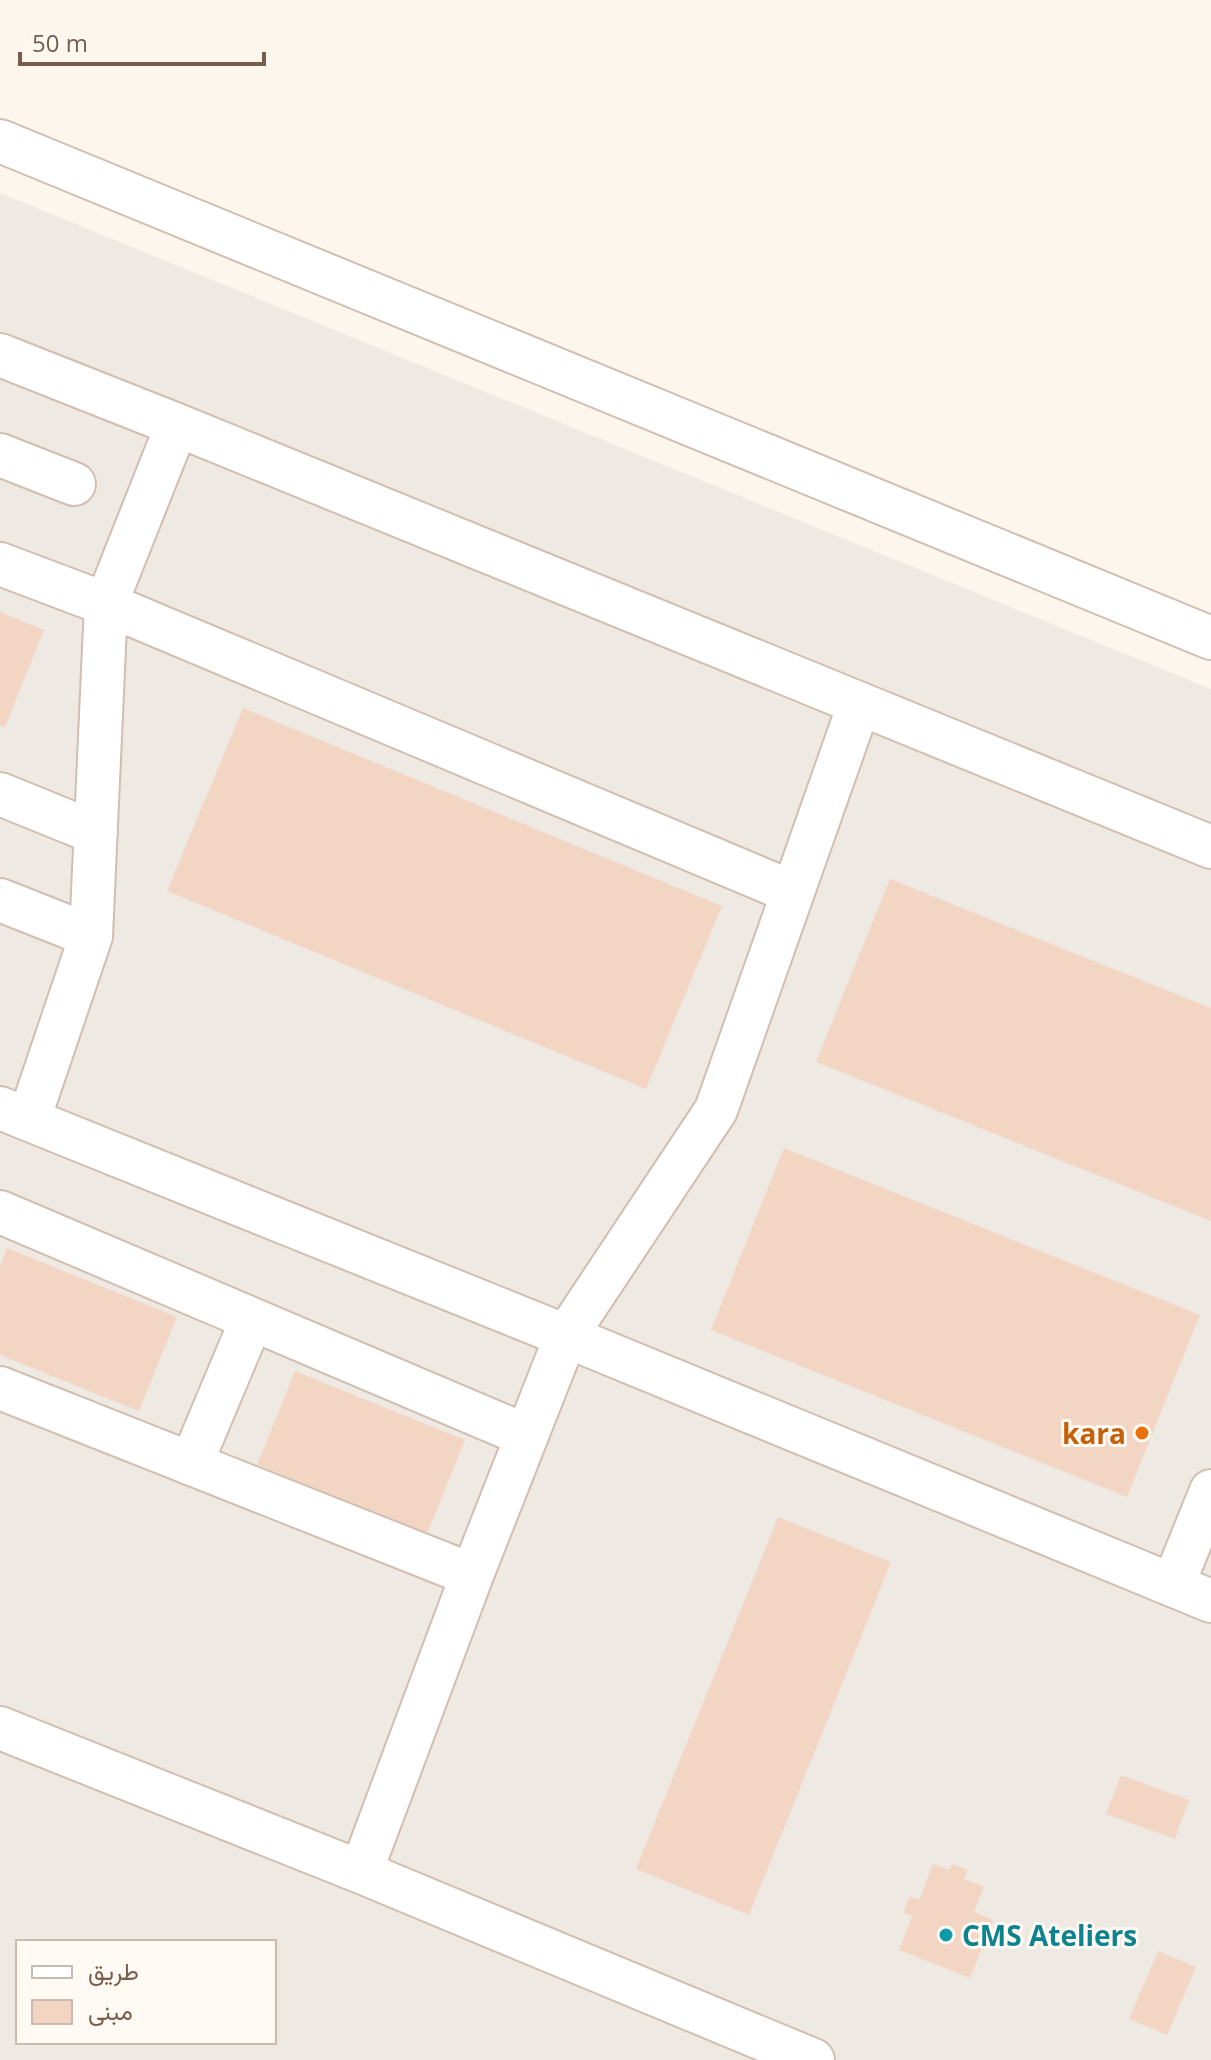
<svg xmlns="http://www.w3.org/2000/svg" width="1211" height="2060" font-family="'Open Sans',Vazirmatn,sans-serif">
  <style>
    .industrial { fill: #efe9e4; fill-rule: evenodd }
    .building { fill: #f3d5c3 }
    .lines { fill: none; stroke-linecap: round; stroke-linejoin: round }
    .minor-casing { stroke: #d1beb0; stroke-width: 46 }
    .minor { stroke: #fff; stroke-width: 42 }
    .food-dot { fill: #e8710a; stroke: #fffaf3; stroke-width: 3 }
    .culture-dot { fill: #0f9aa8; stroke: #fffaf3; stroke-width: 3 }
    .labels { text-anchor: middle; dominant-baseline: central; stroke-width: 6; stroke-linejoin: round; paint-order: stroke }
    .food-label { font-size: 28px; font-weight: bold; fill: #c56008; stroke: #fffaf3; text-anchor: end }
    .culture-label { font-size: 28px; font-weight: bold; fill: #0d838f; stroke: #fffaf3; text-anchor: start }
  </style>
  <rect width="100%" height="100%" fill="#fdf6ec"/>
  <path class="industrial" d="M 0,193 L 1211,689 L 1211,2060 L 0,2060 ZM 18,1942 L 274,1942 L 274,2042 L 18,2042 Z"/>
  <path class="building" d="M 0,612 L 44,630 L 5,727 L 0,725 Z
    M 243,708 L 722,906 L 646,1089 L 167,891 Z
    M 890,879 L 1211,1008 L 1211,1221 L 816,1062 Z
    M 784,1148 L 1200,1315 L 1127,1497 L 711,1330 Z
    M 7,1248 L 177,1317 L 139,1411 L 0,1355 L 0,1266 Z
    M 295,1371 L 465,1440 L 427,1534 L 257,1465 Z
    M 778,1517 L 891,1562 L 749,1915 L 636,1869 Z
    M 1121,1775 L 1189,1800 L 1175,1839 L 1106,1814 Z
    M 933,1864 L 949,1870 L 952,1864 L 968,1870 L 964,1879 L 984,1887 L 974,1912 L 993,1920 L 970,1978 L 899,1950 L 912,1916 L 903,1913 L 910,1896 L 919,1900 Z
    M 1158,1951 L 1196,1967 L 1167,2035 L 1129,2019 Z"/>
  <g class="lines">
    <g class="minor-casing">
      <path id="minor" d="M 0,141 L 1211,638
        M 0,355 L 177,425 L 1211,847
        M 0,455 L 74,484
        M 0,564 L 106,604 L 792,892
        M 0,794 L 96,833
        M 0,900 L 91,936
        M 0,1108 L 566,1336 L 1211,1601
        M 29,1119 L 91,936 L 106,604 L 177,425
        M 0,1212 L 527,1436
        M 0,1388 L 472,1575
        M 191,1464 L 252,1319
        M 1173,1585 L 1211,1491
        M 0,1728 L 361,1872 L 813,2060
        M 361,1872 L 472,1575 L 566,1336 L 716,1110 L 859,705"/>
    </g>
    <use href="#minor" class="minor"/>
  </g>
  <circle class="food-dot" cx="1142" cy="1433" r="8"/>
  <circle class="culture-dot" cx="946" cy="1935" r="8"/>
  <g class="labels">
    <g class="food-label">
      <text x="1126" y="1433">kara</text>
    </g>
    <g class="culture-label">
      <text x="962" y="1935">CMS Ateliers</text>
    </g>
  </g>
  <rect x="16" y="1940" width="260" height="104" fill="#fffaf3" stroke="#cabbb1" stroke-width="2"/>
  <rect x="32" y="1966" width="40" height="12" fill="#ffffff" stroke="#cabbb1" stroke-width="2"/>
  <text x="88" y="1980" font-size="24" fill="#7a5c4d">طريق</text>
  <rect x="32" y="2000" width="40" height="24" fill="#f3d5c3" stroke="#cabbb1" stroke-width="2"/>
  <text x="88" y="2020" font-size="24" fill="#7a5c4d">مبنى</text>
  <path d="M20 52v12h244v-12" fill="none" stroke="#7a5c4d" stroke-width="4"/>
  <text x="32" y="52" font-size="24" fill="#7a5c4d" stroke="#fffaf3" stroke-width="6" paint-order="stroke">50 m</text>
</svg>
